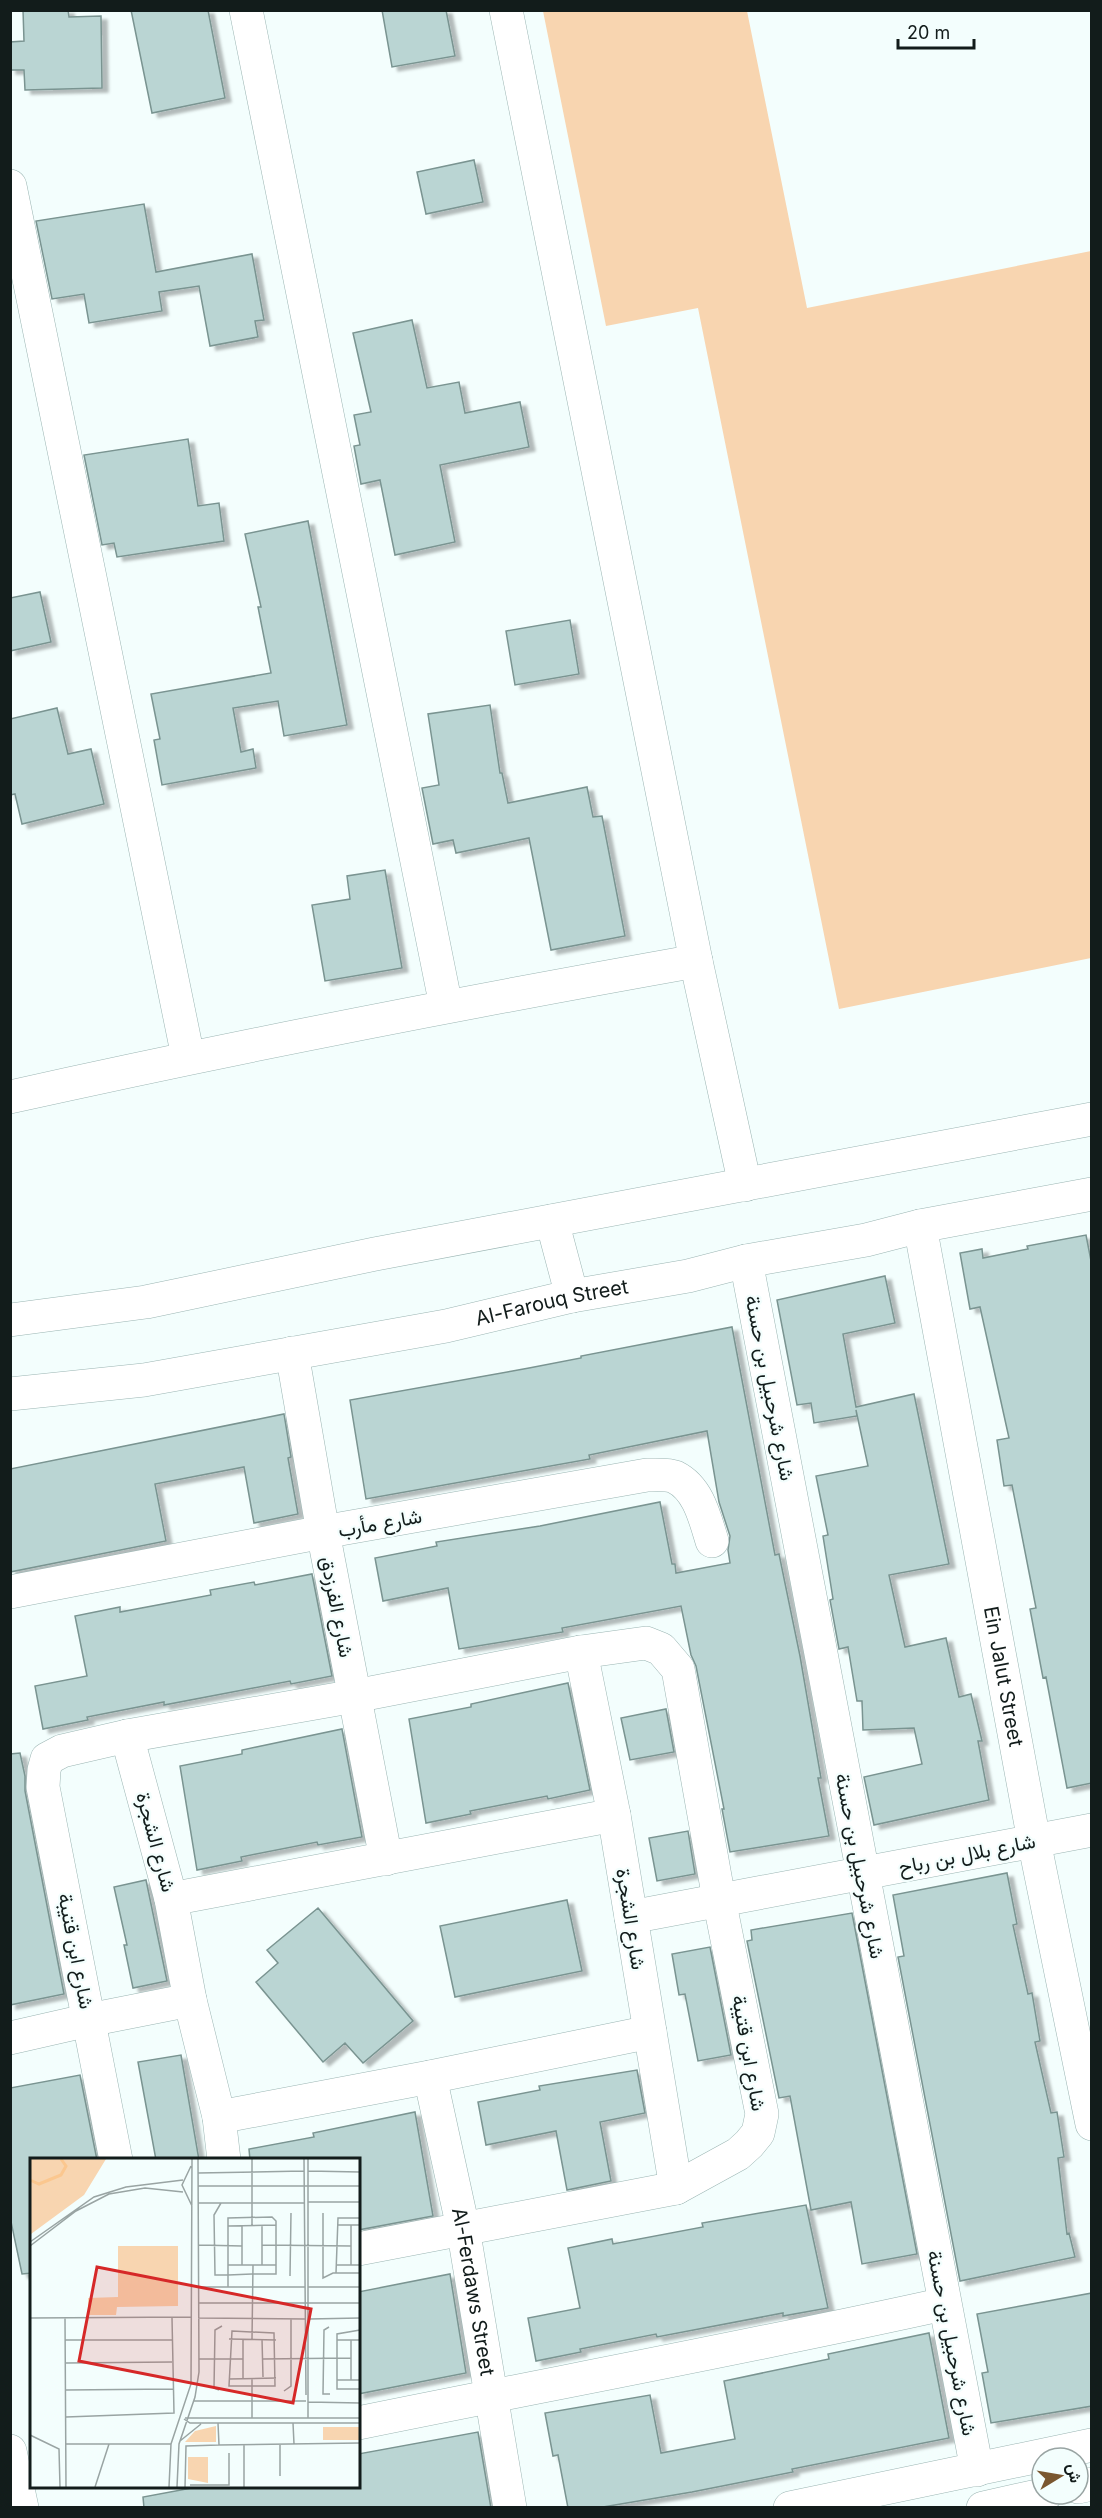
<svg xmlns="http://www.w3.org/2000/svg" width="1102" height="2518" font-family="Inter,Vazirmatn,sans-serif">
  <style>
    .green { fill: #f8d5b0 }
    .building { fill: #bad5d3; stroke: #7a9491; stroke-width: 1.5; filter: url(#shadow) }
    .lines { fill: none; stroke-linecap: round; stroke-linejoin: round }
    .minor-casing { stroke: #9bb5b3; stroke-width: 34 }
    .major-casing { stroke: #9bb5b3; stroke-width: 34 }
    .minor { stroke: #fff; stroke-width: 33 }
    .major { stroke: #fff; stroke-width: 33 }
    .labels { text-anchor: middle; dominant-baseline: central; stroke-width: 4.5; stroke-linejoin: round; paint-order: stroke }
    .street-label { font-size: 20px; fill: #121c1b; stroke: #f3fefd }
    .inset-river { fill: none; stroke: #fbc78f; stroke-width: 3 }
    .inset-road { fill: none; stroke: #99a4a3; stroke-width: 1.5 }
    .view { fill: #d62828; fill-opacity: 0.15; stroke: #d62828; stroke-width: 3 }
    .inset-edge { fill: none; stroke: #121c1b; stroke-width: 3 }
  </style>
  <defs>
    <filter id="shadow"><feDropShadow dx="6" dy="4" stdDeviation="1.5" flood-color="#0004"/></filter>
  </defs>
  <rect width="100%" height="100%" fill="#f3fefd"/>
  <path class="green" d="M 543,11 L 747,11 L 807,308 L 1091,251 L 1091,958 L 839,1009 L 698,308 L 606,326 Z"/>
  <path class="building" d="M 23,10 L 68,10 L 69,17 L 101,16 L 102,88 L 25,90 L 24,70 L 10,70 L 10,42 L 24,41 Z
    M 131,10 L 208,10 L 225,98 L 152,113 Z
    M 382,10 L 446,10 L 455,56 L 392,67 Z
    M 474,160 L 483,202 L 426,214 L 417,172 Z
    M 144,204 L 156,272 L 252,254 L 264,320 L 255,321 L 258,337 L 210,346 L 199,286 L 159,292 L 162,311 L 89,323 L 84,294 L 52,299 L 36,221 Z
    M 412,320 L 427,388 L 459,382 L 465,413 L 520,402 L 529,447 L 440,465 L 455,542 L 395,555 L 380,480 L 361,484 L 354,446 L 360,445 L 354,415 L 371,412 L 353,333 Z
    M 188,439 L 198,506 L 219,503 L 224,541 L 117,557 L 114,543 L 102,545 L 84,455 Z
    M 308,521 L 347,725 L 284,736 L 278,701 L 233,708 L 241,752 L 253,749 L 256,768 L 162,785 L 154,740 L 160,739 L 151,694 L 271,673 L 258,607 L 261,607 L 245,534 Z
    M 40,592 L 51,642 L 10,651 L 10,598 Z
    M 570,620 L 579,674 L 515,685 L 506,631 Z
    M 490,705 L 500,773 L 502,773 L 508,803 L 587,787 L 593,817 L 602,816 L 625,936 L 551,950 L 529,838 L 456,853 L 453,840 L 433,844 L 422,788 L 439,785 L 428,714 Z
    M 57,708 L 68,754 L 91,749 L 104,804 L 22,824 L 15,794 L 10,795 L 10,719 Z
    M 385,870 L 402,968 L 325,981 L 312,905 L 350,899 L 347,876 Z
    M 1086,1235 L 1092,1266 L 1092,1783 L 1067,1788 L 1046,1677 L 1043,1678 L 1030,1609 L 1036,1608 L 1012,1485 L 1004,1486 L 997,1440 L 1009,1438 L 980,1307 L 970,1309 L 960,1253 L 982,1249 L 983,1258 L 1028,1249 L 1027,1246 Z
    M 885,1276 L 895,1323 L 843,1334 L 856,1407 L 914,1394 L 949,1564 L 889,1575 L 905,1647 L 946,1638 L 959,1697 L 971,1694 L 982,1741 L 978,1741 L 989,1800 L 874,1825 L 864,1777 L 922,1764 L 914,1728 L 863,1730 L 862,1701 L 857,1701 L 848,1647 L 839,1649 L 830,1600 L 833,1599 L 823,1536 L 828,1535 L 816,1476 L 868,1466 L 856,1410 L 857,1416 L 814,1423 L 811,1403 L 797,1405 L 777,1300 Z
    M 732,1327 L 775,1555 L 779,1554 L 800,1656 L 821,1778 L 818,1778 L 829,1836 L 730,1852 L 722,1809 L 724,1809 L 696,1666 L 691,1655 L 681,1606 L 562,1628 L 563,1632 L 459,1649 L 448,1588 L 383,1601 L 375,1558 L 437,1546 L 436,1542 L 540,1526 L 660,1502 L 672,1564 L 675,1564 L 676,1573 L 730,1563 L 728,1550 L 730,1536 L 719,1502 L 707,1431 L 589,1455 L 590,1459 L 366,1499 L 350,1400 L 529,1368 L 581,1358 L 581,1356 Z
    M 284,1414 L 291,1457 L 288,1458 L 298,1514 L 254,1523 L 244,1467 L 155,1484 L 166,1541 L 10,1572 L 10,1469 Z
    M 312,1574 L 332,1676 L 291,1684 L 290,1681 L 164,1705 L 164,1702 L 87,1717 L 88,1720 L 43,1729 L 35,1686 L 87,1676 L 75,1616 L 120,1607 L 120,1612 L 211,1595 L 210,1590 L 254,1582 L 255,1585 Z
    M 568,1683 L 590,1790 L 548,1799 L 547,1796 L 470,1811 L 471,1814 L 426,1823 L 409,1719 L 471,1707 L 471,1704 Z
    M 666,1709 L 674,1752 L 630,1760 L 621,1718 Z
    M 342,1729 L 362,1837 L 318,1845 L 317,1842 L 241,1857 L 242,1861 L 197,1870 L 180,1766 L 242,1754 L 242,1750 Z
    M 20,1753 L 25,1776 L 25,1791 L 64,1994 L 10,2005 L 10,1754 Z
    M 688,1831 L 695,1874 L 657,1881 L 649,1838 Z
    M 1007,1873 L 1017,1924 L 1013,1925 L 1028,1994 L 1032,1993 L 1040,2041 L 1035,2042 L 1051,2113 L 1057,2112 L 1064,2157 L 1058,2158 L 1067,2234 L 1069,2233 L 1075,2257 L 960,2281 L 898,1957 L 904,1956 L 893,1895 Z
    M 146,1880 L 167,1981 L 133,1988 L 124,1945 L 127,1945 L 114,1887 Z
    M 567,1900 L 582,1971 L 455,1997 L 440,1926 Z
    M 318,1908 L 413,2021 L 363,2063 L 345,2043 L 323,2062 L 256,1982 L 278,1963 L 267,1950 Z
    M 852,1913 L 917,2254 L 862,2264 L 851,2202 L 811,2210 L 790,2096 L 779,2098 L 747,1941 L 752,1940 L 751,1930 Z
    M 710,1947 L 731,2055 L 698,2061 L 685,1994 L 679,1995 L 672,1954 Z
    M 181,2055 L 199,2160 L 156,2160 L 138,2062 Z
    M 637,2070 L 645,2113 L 600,2122 L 611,2181 L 567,2190 L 556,2131 L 486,2145 L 478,2102 L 540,2090 L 539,2086 Z
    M 80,2075 L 97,2160 L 32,2160 L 32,2273 L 22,2274 L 10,2217 L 10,2088 Z
    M 415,2112 L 433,2216 L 358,2230 L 358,2160 L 250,2160 L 249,2149 L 314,2137 L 313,2133 Z
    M 806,2205 L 828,2308 L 783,2316 L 783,2313 L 657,2337 L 656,2334 L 580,2349 L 581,2352 L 536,2361 L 528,2318 L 580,2308 L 568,2248 L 612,2239 L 613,2244 L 703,2227 L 702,2223 Z
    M 450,2274 L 466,2373 L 358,2394 L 358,2292 Z
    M 1092,2293 L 1092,2406 L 991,2423 L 982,2373 L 988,2372 L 977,2314 Z
    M 929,2333 L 949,2438 L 792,2469 L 793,2472 L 692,2492 L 597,2508 L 568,2508 L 558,2455 L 553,2456 L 545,2413 L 650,2395 L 661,2453 L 735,2439 L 724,2381 L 829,2359 L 828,2354 Z
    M 478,2432 L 491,2508 L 144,2508 L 143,2497 L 197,2487 L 358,2487 L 358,2454 Z"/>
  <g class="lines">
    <g class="minor-casing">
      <g id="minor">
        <path d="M 246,10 L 446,1006"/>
        <path d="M 506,10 L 696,961 L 745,1185"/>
        <path d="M 10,186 L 188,1057"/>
        <path d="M 10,1097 C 238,1046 466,1002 696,961"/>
        <path id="s1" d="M 920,1226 L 1034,1841 L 1092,2124"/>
        <path d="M 746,1261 L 977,2470"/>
        <path d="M 292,1353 L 323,1532 L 386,1859"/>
        <path d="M 10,1592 L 323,1532 L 647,1475 C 655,1475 668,1474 675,1477 C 699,1489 705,1519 712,1541"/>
        <path d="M 581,1652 L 614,1815 L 676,2188"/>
        <path d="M 127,1736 L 171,1899 L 190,2000 L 219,2117 L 224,2160"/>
        <path d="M 171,1899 L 614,1815"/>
        <path d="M 631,1917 L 1092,1830"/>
        <path d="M 10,2038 L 89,2020 L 190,2000"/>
        <path id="s2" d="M 430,2077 L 463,2228 L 510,2508"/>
        <path d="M 219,2117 L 430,2077 L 650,2032"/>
        <path d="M 116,2160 L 43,1787 L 44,1770 L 47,1759 L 62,1751 L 127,1736 L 355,1696 L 581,1652 L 646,1643 L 661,1649 L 678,1669 L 719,1899 L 762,2114 L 758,2133 L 749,2144 L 738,2154 L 676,2188 L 358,2249"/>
        <path d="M 358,2423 C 554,2383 750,2347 944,2304"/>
        <path d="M 10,2451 L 22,2508"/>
        <path d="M 1078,2487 L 1092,2484"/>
        <path d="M 790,2508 L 1092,2445"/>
        <path d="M 983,2508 L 1046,2494"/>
      </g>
    </g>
    <g class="major-casing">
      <g id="major">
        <path d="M 552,1221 L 572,1296"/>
        <path d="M 10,1320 L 146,1302 L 375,1254 L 1092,1119"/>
        <path id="s3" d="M 10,1394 L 144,1380 L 446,1326 L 572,1296 L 688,1276 L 746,1261 L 866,1240 L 920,1226 L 1092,1194"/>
      </g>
    </g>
    <use href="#minor" class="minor"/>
    <use href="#major" class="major"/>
  </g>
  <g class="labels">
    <g class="street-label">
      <text stroke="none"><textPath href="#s3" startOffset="550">Al-Farouq Street</textPath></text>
      <text transform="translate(770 1388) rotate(79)">شارع شرحبيل بن حسنة</text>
      <text transform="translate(380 1523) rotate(-10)">شارع مأرب</text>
      <text transform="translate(337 1607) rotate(79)">شارع الفرزدق</text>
      <text stroke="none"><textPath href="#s1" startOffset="458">Ein Jalut Street</textPath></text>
      <text transform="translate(156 1842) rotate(75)">شارع الشجرة</text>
      <text transform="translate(967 1854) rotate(-11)">شارع بلال بن رباح</text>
      <text transform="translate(860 1866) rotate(79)">شارع شرحبيل بن حسنة</text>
      <text transform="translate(631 1919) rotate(81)">شارع الشجرة</text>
      <text transform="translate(76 1951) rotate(79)">شارع ابن قتيبة</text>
      <text transform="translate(749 2053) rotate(80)">شارع ابن قتيبة</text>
      <text stroke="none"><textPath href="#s2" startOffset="219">Al-Ferdaws Street</textPath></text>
      <text transform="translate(952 2343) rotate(79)">شارع شرحبيل بن حسنة</text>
    </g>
  </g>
  <g transform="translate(30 2158)">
    <rect width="330" height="330" fill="#f3fefd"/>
    <path d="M 0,1 L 76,1 L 54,37 L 1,76 ZM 88,88 L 148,88 L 148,148 L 87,149 L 86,157 L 58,157 L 58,140 L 88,139 ZM 186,268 L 186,284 L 155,284 L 165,273 ZM 293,269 L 330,269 L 330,282 L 293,282 ZM 158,299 L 178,299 L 178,325 L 158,321 Z" fill="#f8d5b0"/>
    <path class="inset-river" d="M 0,22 L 9,26 L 31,17 L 36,8 L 31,1"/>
    <path class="inset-road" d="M 274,1 L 276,237M 278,1 L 278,260M 161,8 L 152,27 L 162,48M 278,13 L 330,14M 168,15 L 274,13M 168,28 L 330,28M 278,44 L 330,44M 168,45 L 275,45M 191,45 L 184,57 L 185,117 L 198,117 L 222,116 L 246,116 L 246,63 L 242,59 L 198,60 L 198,129M 293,55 L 293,120 L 303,115 L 330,115M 307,67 L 330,67M 198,68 L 246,67M 212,68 L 212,107M 222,68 L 222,1M 0,84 L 64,39 L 96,29 L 153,22M 169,87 L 212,88M 232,87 L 321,88M 0,88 L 46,53 L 79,36 L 115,30 L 153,34M 198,107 L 246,107M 232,107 L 232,68M 306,107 L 330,107M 321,107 L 321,67M 306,115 L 308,60 L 330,60M 260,118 L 261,55M 168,129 L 275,129M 278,129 L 330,129M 169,145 L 330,145M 0,160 L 161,159M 35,160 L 36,329M 168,160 L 275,161M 279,161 L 330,160M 299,169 L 294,172 L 293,236 L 300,236M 330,172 L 307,176 L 307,231 L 330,231M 202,173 L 244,175 L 245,228 L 199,228 ZM 199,181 L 246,182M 222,181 L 223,107M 232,181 L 233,219M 35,182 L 142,182M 307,182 L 330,182M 169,201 L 213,201M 233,201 L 321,200M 36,205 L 142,204M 213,220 L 213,181M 199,221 L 246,220M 307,222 L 330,222M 321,222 L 321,182M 36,232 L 143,231M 189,232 L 184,230 L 185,172 L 192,168M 254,233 L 261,228 L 261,161M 164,243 L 276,243M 278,244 L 330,245M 36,259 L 144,255 L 142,160M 155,260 L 330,260M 222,260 L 222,220M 154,261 L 160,265 L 330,265M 188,265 L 189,287 L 330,285M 263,265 L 264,286M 0,277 L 29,291 L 30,329M 150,283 L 171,266M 36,286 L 141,286M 250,318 L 250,287M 160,327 L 199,327 L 199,295M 65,329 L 79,286M 139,329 L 141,286 L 161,226 L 162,1M 147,329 L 149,286 L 165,239 L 169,214 L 168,1M 155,329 L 156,288 L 189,287M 214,329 L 214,286"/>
    <path class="view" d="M 67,109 L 281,151 L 263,245 L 49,203 Z"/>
    <rect width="330" height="330" class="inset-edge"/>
  </g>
  <rect width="1102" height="2518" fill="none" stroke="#121c1b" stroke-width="24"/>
  <g transform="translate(1060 2476) rotate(79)"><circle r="28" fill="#f3fefd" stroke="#99a4a3" stroke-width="1.5"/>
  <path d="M0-4.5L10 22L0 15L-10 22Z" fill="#7a5730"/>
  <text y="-9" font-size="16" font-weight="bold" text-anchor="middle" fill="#121c1b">ش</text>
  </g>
  <path d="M898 39v9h76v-9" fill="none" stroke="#121c1b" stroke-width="3"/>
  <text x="907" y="39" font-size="18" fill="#121c1b" stroke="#f3fefd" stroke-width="4.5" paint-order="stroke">20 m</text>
</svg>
